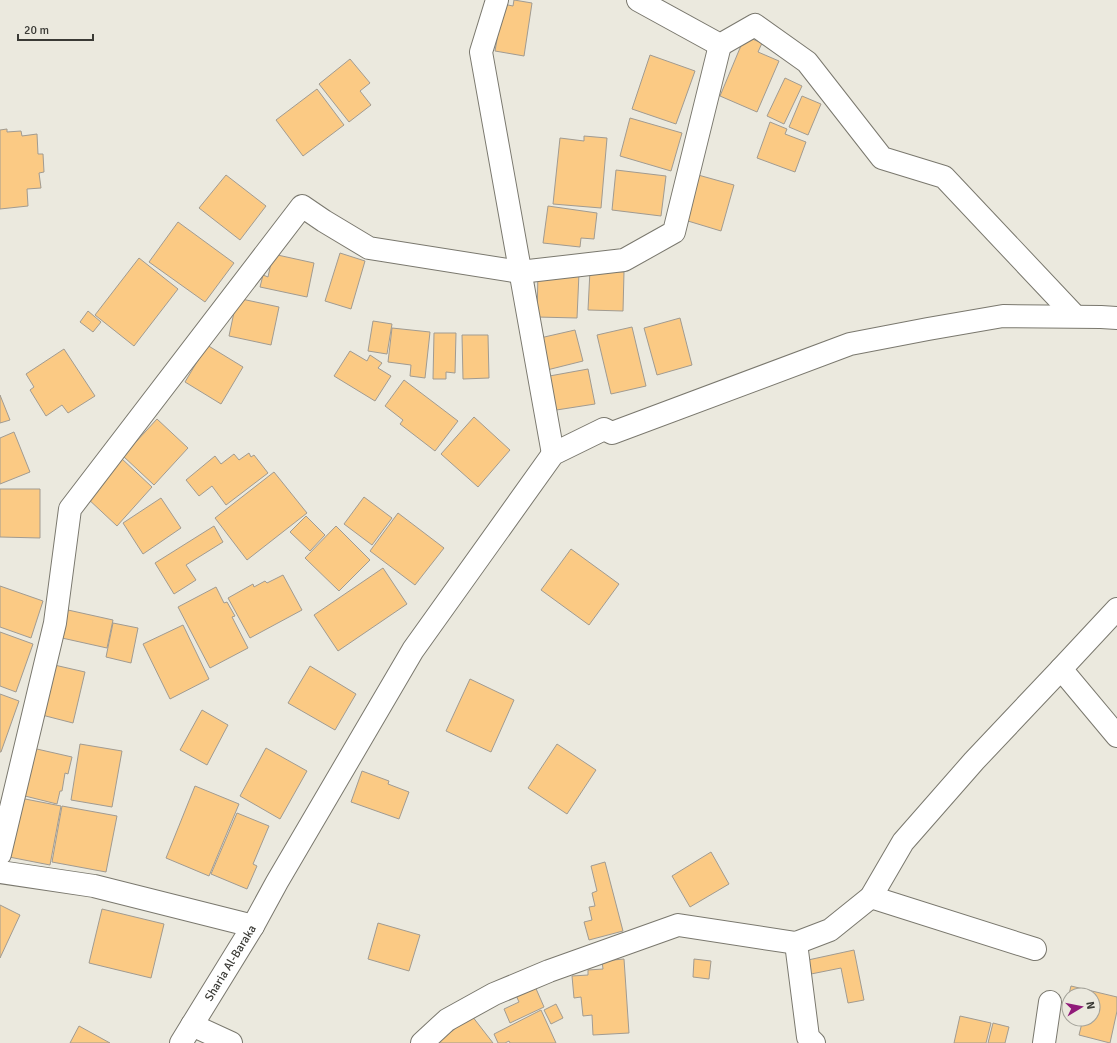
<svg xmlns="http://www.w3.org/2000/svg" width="1117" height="1043" font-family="Signika,sans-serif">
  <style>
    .building { fill: #fbca84; stroke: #a19b91 }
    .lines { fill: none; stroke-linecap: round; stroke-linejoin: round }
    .minor-casing { stroke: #7a786e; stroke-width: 24 }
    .minor { stroke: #fff; stroke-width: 22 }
    .labels { text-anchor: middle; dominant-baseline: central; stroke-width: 3; stroke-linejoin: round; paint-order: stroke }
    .street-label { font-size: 12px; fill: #3a3a35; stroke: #ebe9de }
  </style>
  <rect width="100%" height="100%" fill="#ebe9de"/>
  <path class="building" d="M 514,0 L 532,3 L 524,56 L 495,51 L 503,4 L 513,6 Z
    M 745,36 L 762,43 L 758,52 L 779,61 L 757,112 L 720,96 Z
    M 650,55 L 695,71 L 676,124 L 632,109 Z
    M 350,59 L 370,83 L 360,91 L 371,105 L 349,122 L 319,84 Z
    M 785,78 L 802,86 L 784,124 L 767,116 Z
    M 317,89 L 344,125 L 303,156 L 276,120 Z
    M 802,96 L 821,104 L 808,135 L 789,127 Z
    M 630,118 L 682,133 L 671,171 L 620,156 Z
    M 770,122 L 787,129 L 785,134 L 806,142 L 795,172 L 757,158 Z
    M 7,129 L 7,132 L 21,131 L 22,136 L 37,134 L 38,154 L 43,154 L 44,172 L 39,173 L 41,188 L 27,189 L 28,206 L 0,209 L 0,130 Z
    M 584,136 L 607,138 L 601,208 L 553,204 L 560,138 L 584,141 Z
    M 616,170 L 666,176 L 661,216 L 612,210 Z
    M 691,173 L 734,185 L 721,231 L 678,218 Z
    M 226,175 L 266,206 L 240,240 L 199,208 Z
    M 548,206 L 597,213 L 594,239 L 581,238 L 580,247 L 543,243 Z
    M 178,222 L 234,263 L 205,302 L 149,262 Z
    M 340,253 L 365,261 L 351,309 L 325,301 Z
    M 273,254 L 314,263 L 307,297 L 260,287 L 263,275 L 268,277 Z
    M 139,258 L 178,289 L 134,346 L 95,315 Z
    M 590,270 L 624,272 L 623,311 L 588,310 Z
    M 538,272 L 579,273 L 577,318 L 537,317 Z
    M 237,298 L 279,307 L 271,345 L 229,336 Z
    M 88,311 L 101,322 L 93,332 L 80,322 Z
    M 680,318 L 692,365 L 657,375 L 644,328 Z
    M 373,321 L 392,324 L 387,354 L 368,351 Z
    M 632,327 L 646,386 L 611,394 L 597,335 Z
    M 392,328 L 430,332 L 425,378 L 410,376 L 411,365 L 388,362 Z
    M 575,330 L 583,361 L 547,370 L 540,338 Z
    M 434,333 L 456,333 L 455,373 L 446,372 L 446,379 L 433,379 Z
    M 462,335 L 488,335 L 489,378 L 463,379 Z
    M 207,345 L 243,367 L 221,404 L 185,382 Z
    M 64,349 L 95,396 L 68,413 L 62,405 L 46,416 L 30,390 L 34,387 L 26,374 Z
    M 350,351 L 367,361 L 370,355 L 382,363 L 378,368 L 391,376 L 375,401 L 334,376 Z
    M 588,369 L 595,404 L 550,411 L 544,377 Z
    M 404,380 L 458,421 L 435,451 L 400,424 L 403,420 L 385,406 Z
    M 0,395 L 10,420 L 0,423 Z
    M 474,417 L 510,450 L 478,487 L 441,454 Z
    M 157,419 L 188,448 L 154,485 L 123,456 Z
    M 14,432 L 30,472 L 0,484 L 0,438 Z
    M 249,453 L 251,457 L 254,455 L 268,473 L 226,505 L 212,486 L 199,496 L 186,480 L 215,456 L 221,464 L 234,454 L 239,460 Z
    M 121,458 L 152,487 L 117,526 L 86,497 Z
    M 274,472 L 307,513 L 247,560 L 215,518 Z
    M 0,489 L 40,489 L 40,538 L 0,537 Z
    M 364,497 L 392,518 L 372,545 L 344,524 Z
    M 161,498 L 181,528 L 143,554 L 123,523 Z
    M 398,513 L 444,548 L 415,585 L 370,551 Z
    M 306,516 L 325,535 L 310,551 L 290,532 Z
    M 214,526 L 223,542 L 186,565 L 196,580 L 174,594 L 155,563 Z
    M 336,526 L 370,560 L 339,591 L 305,558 Z
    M 571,549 L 619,584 L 589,625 L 541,590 Z
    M 383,568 L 407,604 L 338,651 L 314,615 Z
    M 283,575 L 302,610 L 250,638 L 228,598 L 253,584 L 254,587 L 265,581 L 267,583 Z
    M 0,586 L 43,601 L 31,638 L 0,627 Z
    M 216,587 L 224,603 L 227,602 L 235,616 L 232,617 L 248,648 L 210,668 L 178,607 Z
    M 68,610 L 113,620 L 107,648 L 62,638 Z
    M 113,623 L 138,628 L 131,663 L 106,657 Z
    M 183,625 L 209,679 L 170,699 L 143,644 Z
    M 0,632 L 33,644 L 16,692 L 0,686 Z
    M 50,664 L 85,672 L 73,723 L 38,714 Z
    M 310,666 L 356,694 L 335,730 L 288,703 Z
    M 470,679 L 514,700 L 491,752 L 446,731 Z
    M 0,694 L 19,701 L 1,752 L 0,752 Z
    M 202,710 L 228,725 L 207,765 L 180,750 Z
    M 80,744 L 122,751 L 112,807 L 71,800 Z
    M 557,744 L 596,770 L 567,814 L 528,788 Z
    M 28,747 L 72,757 L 68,774 L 65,773 L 62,791 L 60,791 L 57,804 L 17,794 Z
    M 266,748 L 307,771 L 280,819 L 240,796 Z
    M 362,771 L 389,781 L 388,784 L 409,792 L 399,819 L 351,802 Z
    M 195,786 L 239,804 L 209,876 L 166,858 Z
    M 15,797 L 61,806 L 50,865 L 4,856 Z
    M 62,806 L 117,816 L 106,872 L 52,862 Z
    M 237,813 L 269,826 L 253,864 L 257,866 L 247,889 L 211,874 Z
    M 711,852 L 729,884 L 690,907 L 672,876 Z
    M 605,862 L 623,931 L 589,940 L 584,922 L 592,920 L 589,907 L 595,906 L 592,893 L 597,891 L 591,866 Z
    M 0,905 L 20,915 L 0,958 Z
    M 102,909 L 164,924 L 151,978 L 89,963 Z
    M 378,923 L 420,935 L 409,971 L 368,959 Z
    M 854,950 L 864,1000 L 848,1003 L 841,968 L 811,974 L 808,960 Z
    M 624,959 L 629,1033 L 593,1035 L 592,1015 L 583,1016 L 581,997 L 574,998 L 572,976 L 588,975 L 588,970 L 603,969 L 602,961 Z
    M 694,959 L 711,961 L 709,979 L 693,977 Z
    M 534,984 L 544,1007 L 510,1023 L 504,1009 L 519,1002 L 515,993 Z
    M 1071,986 L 1117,997 L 1117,1011 L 1110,1043 L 1079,1035 L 1083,1019 L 1093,1019 L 1093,995 L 1069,995 L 1069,1002 L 1067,1002 Z
    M 556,1004 L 563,1018 L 551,1024 L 544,1010 Z
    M 541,1010 L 556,1043 L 510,1043 L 509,1041 L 505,1043 L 498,1043 L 494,1034 Z
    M 472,1016 L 493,1043 L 436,1043 Z
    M 960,1016 L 991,1023 L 986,1043 L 954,1043 Z
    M 993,1023 L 1009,1027 L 1005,1043 L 988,1043 Z
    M 79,1026 L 110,1043 L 70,1043 Z"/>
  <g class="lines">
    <g class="minor-casing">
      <g id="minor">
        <path d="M 497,0 L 481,52 L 553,454"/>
        <path d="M 638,0 L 720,45 L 755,25 L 807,62 L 882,158 L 944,177 L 1075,316"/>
        <path d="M 1061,669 L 1117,609"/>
        <path d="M 0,854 L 55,623 L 70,509 L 302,206 L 324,221 L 369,248 L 520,272 L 624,260 L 674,232 L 720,45"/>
        <path d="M 0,872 L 94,886 L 253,926"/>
        <path d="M 871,897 L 1035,949"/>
        <path d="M 796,943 L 808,1037 L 814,1043"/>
        <path d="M 192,1025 L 231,1043"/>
        <path id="s1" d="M 181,1043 L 253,926 L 277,882 L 413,650 L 553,454 L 604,429 L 612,433 L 850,344 L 928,329 L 1003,316 L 1101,317 L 1117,318"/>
        <path d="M 422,1043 L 447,1020 L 494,994 L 549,971 L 678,925 L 796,943 L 830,930 L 871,897 L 903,842 L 974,761 L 1061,669 L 1117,736"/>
        <path d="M 1044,1043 L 1050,1002"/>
      </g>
    </g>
    <use href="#minor" class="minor"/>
  </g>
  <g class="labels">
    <g class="street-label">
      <text stroke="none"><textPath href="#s1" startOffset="94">Sharia Al-Baraka</textPath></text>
    </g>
  </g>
  <g transform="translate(1081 1007) rotate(80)"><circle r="19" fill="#ebe9de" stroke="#a4a39a"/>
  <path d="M0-3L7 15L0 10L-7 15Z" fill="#901a79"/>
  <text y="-6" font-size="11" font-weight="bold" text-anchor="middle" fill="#3a3a35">N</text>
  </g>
  <path d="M18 34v6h75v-6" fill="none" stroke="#3a3a35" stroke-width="2"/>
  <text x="24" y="34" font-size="12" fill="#3a3a35" stroke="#ebe9de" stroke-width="3" paint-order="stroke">20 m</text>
</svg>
